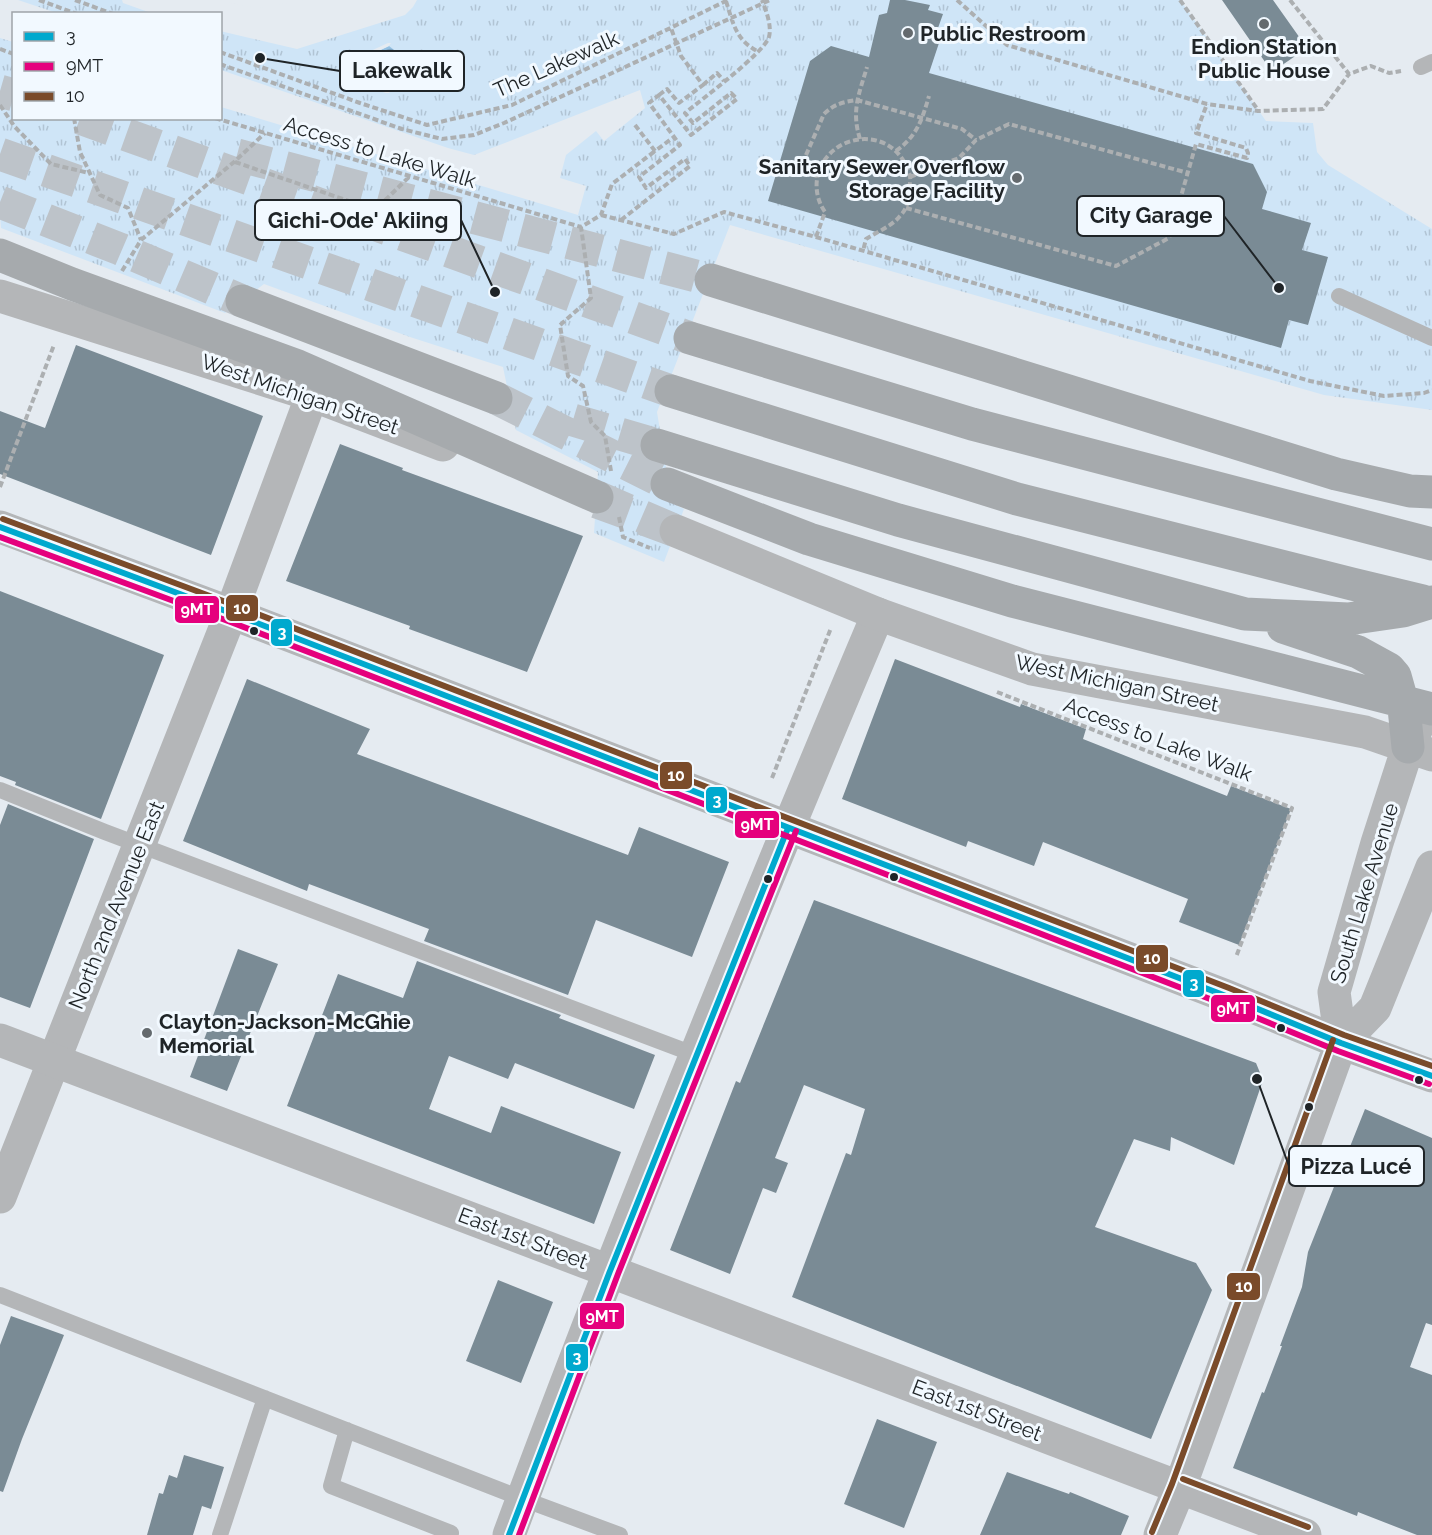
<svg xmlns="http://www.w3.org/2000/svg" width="1432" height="1535" font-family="Raleway,sans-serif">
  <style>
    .park { fill: url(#park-tufts) }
    .water { fill: url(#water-waves) }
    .pier { fill: #e5ebf1 }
    .building { fill: #7a8b95 }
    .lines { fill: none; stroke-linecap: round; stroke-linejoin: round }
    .tertiary-tunnel { stroke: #bdc3c9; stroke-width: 33; stroke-dasharray: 33 16; stroke-linecap: butt }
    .motorway-tunnel { stroke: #bdc3c9; stroke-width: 33; stroke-dasharray: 33 16; stroke-linecap: butt }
    .path { stroke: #acafb1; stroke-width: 4; stroke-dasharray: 6 3; stroke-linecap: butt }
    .service { stroke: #b4b6b8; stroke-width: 16 }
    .minor { stroke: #b4b6b8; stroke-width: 33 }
    .tertiary { stroke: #b4b6b8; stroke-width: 33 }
    .motorway { stroke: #a6aaad; stroke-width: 33 }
    .bus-1-casing { stroke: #f2f9ff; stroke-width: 10 }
    .bus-2-casing { stroke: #f2f9ff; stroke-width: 10 }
    .bus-3-casing { stroke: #f2f9ff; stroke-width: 10 }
    .bus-1 { stroke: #00a9ce; stroke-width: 6 }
    .bus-2 { stroke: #e5007d; stroke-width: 6 }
    .bus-3 { stroke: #7a4b2a; stroke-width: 6 }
    .poi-dot { fill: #646a6e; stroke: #f2f9ff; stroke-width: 2 }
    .bus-dot { fill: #1f2427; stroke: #f2f9ff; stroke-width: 2 }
    .labels { text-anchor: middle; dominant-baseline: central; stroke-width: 6; stroke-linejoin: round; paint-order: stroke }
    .poi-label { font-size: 21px; font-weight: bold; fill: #1f2427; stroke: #f2f9ff; text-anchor: start }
    .street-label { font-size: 21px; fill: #1f2427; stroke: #f2f9ff }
    .leader { fill: none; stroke: #1f2427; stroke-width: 2 }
    .callout-dot { fill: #1f2427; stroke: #f2f9ff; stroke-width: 2 }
    .callout { fill: #f2f9ff; stroke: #1f2427; stroke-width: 2 }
    .callout-label { font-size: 22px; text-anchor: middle; font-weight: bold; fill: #1f2427 }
    .line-badge { stroke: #f2f9ff; stroke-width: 2 }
    .badge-label { font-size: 16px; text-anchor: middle; font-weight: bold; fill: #fff }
  </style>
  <defs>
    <pattern id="park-tufts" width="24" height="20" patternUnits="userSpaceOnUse" patternTransform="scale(1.5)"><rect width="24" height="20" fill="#cfe5f7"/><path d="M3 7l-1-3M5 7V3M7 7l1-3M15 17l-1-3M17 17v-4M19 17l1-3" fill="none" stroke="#b1c4d4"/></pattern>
    <pattern id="water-waves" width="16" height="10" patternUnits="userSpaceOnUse" patternTransform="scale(1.5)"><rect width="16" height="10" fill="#94c0e2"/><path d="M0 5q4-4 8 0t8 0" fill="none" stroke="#7fa5c2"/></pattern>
  </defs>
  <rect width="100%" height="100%" fill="#e5ebf1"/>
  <path class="park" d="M 18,0 L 125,0 L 162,13 L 57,13 Z
    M 416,0 L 1180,0 L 1266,121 L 1313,123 L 1317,152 L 1328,165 L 1432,229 L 1432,410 L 1324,395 L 730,225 L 657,412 L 672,503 L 684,509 L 664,562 L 594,533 L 598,472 L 516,430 L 503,367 L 410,337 L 264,284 L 225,313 L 1,228 L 0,215 L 0,38 L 13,42 L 14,118 L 220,118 L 221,107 L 578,215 L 586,186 L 560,178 L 566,155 L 596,131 L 604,141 L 645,108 L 640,90 L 474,155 L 448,148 L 221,70 L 221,28 Z"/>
  <path class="water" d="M 389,46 L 402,56 L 396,81 L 387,90 L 346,78 L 353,63 Z"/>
  <path class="pier" d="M 122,0 L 220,0 L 231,3 L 258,8 L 304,0 L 417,0 L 413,7 L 405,15 L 297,49 L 220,31 L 220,14 L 154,14 L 123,3 Z
    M 388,43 L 391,43 L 389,46 L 353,63 L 347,78 L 387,90 L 396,81 L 402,56 L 405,54 L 399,82 L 389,93 L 386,93 L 344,80 L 344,78 L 351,60 Z"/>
  <path class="building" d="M 890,0 L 905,0 L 930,5 L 928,10 L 943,14 L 938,28 L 942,34 L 929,73 L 1253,164 L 1267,192 L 1262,209 L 1311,223 L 1302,250 L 1328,257 L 1308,325 L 1289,320 L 1281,348 L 768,201 L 810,61 L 831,46 L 869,57 L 879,15 L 887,13 Z
    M 1222,0 L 1273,0 L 1307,48 L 1272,72 Z
    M 76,345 L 263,416 L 211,555 L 0,474 L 0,411 L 45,428 Z
    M 340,444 L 403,468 L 402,470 L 583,536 L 527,672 L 409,629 L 410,626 L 286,581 Z
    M 0,591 L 164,655 L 101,819 L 15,785 L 16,782 L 0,776 Z
    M 895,659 L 1020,707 L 1021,704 L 1086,729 L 1083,739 L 1227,796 L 1231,786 L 1291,809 L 1239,945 L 1179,922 L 1188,899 L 1043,842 L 1034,866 L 968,841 L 966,847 L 842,799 Z
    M 247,679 L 370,729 L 357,754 L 628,855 L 639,827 L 729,862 L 692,957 L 596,920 L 568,995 L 424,941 L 429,929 L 309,884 L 307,891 L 183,841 Z
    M 8,804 L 94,839 L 30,1008 L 0,997 L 0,825 Z
    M 814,900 L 1256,1063 L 1263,1080 L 1234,1165 L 1171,1137 L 1170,1151 L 1134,1139 L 1095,1227 L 1196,1263 L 1212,1290 L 1151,1439 L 792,1297 L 846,1153 L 851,1155 L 865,1109 L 804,1085 L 775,1158 L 788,1163 L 776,1193 L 763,1188 L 730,1274 L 670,1250 L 736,1081 L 740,1083 Z
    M 238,949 L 278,964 L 227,1091 L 190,1077 Z
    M 417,961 L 561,1015 L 559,1018 L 655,1055 L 634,1109 L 515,1063 L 508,1079 L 449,1056 L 429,1109 L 491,1133 L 501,1106 L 621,1152 L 594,1224 L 287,1106 L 338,974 L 403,998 Z
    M 1365,1109 L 1432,1138 L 1432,1325 L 1426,1323 L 1410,1367 L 1432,1375 L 1432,1535 L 1417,1535 L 1358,1512 L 1357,1516 L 1233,1468 L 1262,1392 L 1264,1393 L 1282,1346 L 1280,1346 L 1302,1287 L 1308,1252 Z
    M 498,1280 L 553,1302 L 521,1383 L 466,1361 Z
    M 11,1316 L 64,1335 L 52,1365 L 22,1439 L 3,1492 L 0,1491 L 0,1345 Z
    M 877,1419 L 937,1442 L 904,1528 L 844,1504 Z
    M 184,1455 L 224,1467 L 211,1509 L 202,1506 L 193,1535 L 147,1535 L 159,1493 L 163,1494 L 169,1475 L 177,1478 Z
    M 1007,1472 L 1069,1494 L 1070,1492 L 1129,1516 L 1121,1535 L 980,1535 Z"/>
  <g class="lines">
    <path class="tertiary-tunnel" d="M 597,502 L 676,531"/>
    <path class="motorway-tunnel" d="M 0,91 L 14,95
      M 80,118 L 690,338
      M 0,154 L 671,391
      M 237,155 L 711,280
      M 0,202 L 120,249 L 242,301
      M 496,398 L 667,484
      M 573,420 L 657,445
      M 597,497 L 676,531"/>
    <path class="path" d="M 39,0 L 77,14
      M 75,0 L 113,14
      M 957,0 L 1007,45 L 1207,104 L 1258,111 L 1323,109 L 1349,74
      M 1180,0 L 1258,110
      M 1290,0 L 1349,74 L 1371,66 L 1389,73 L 1401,71
      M 726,1 C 733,23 736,41 759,52
      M 0,49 L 14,54
      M 220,52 L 360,103 L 427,125 L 512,105 L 728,0
      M 220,64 L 402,129 L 442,139 L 474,135 L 504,123 L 770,0
      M 703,85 L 717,73 L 724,81
      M 659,95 L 667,89 L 679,103 L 703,85 L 681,56 L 671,28
      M 0,105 L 14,126 L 51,164 L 89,173
      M 74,118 L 80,152 L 100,195 L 128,208 L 141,240
      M 215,118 L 581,227
      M 635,125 L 655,151 L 674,137
      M 860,139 C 851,111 859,94 867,67
      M 896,151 C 917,136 922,120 929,96
      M 235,162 L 375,210 L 410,176
      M 817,176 L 799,171 L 824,114 C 834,104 843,102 857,100 L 962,129 L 976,140
      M 910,177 L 959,158 L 976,140 L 1009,124 L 1188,173
      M 906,208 L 1116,266 L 1169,238 L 1196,144 L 1247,158 L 1248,153 L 1246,148 L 1196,133 L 1207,104
      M 601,215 L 674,234 L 724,212 L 816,237 L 1310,381 L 1384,396 L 1424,393 L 1432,390
      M 621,220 L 690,166 L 685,159 L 646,188 L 639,177 L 680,145 L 649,103 L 659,95 L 691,135 L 737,99 L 731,93 L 693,123 L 685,113 C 701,100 764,53 769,37 C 772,25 766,11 762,0
      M 816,237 L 825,212 C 816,199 814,183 820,168 C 837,131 891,128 907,168 C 908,171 910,174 910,177 C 911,181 909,186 909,190 C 909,200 907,209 900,216 C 892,226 877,232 866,239 L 863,251
      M 122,271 L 141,240 L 234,162 L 265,133
      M 611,471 L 605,436 L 591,422 L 583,386 L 568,376 L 560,325 L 591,298 L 581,227 L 601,215 L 612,184 L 655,151
      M 0,487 L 54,345
      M 619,517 L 623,537 L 650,548
      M 997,692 L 1292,808 L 1236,957
      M 772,778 L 831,628"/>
    <path class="service" d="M 1421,67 L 1432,62
      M 1339,296 L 1432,338
      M 0,790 L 105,832 L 696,1055
      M 0,1295 L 523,1499 L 620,1535
      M 347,1430 L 331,1486 L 451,1533
      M 220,1535 L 265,1398"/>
    <path class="minor" d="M 0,1197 L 231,613 L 312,395
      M 509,1535 C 624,1225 749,919 878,614"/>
    <path class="tertiary" d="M 0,296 L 312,395 L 443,445
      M 0,527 L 231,613 L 1226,996 L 1341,1043 L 1432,1076
      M 676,531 L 878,614 L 1032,669 L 1365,732 L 1432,755
      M 0,1040 L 1305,1535
      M 1341,1043 L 1334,992 L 1377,843 L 1408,747 L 1417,728
      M 1160,1535 L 1180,1487 L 1341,1043 L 1375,1008 L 1432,867"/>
    <path class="motorway" d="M 0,255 L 72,284 L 298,366 L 597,497
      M 711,280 L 1336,474 L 1410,491 L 1432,492
      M 242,301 L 496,398
      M 690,338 L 972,424 L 1432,544
      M 671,391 L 1017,499 L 1352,584 L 1423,601
      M 657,445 L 898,520 L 1245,614 L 1348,619 L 1403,611 L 1432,602
      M 667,484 L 809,539 L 1012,601 L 1432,709
      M 1283,627 L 1358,652 L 1389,669 L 1395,676 L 1404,708 L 1408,747"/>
    <g class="bus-1-casing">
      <path id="bus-1" d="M 0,527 L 231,613 L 1226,996 L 1341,1043 L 1432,1076
        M 509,1535 L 610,1271 L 788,828"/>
    </g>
    <g class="bus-2-casing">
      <path id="bus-2" d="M 0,537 L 228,621 L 1223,1004 L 1338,1051 L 1429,1084
        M 519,1535 L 618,1274 L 796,831"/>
    </g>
    <g class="bus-3-casing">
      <path id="bus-3" d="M 3,519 L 234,605 L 1229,988 L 1344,1035 L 1432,1066
        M 1183,1479 L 1308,1527
        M 1152,1532 L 1172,1484 L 1333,1040"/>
    </g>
    <use href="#bus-1" class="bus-1"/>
    <use href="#bus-2" class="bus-2"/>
    <use href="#bus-3" class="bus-3"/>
  </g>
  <g class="poi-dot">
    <circle cx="1264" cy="24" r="6"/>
    <circle cx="908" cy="33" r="6"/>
    <circle cx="1017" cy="178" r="6"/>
    <circle cx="147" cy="1033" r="6"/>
  </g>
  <g class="bus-dot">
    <circle cx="254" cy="631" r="5"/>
    <circle cx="894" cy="877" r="5"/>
    <circle cx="768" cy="879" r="5"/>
    <circle cx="1281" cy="1028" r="5"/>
    <circle cx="1419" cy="1080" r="5"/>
    <circle cx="1309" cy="1107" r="5"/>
  </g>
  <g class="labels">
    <g class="poi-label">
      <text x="920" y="33">Public Restroom</text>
      <text x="1264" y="46" text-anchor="middle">Endion Station<tspan x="1264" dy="24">Public House</tspan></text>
      <text x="1005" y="166" text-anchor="end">Sanitary Sewer Overflow<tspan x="1005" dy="24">Storage Facility</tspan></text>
      <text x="159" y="1021">Clayton-Jackson-McGhie<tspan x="159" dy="24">Memorial</tspan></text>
    </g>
    <g class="street-label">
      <text transform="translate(556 64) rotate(-24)">The Lakewalk</text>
      <text transform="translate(380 152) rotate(17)">Access to Lake Walk</text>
      <text transform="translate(300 394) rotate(19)">West Michigan Street</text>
      <text transform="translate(1117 683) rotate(12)">West Michigan Street</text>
      <text transform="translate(1158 739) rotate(21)">Access to Lake Walk</text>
      <text transform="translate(1364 893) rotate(-73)">South Lake Avenue</text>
      <text transform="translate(116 905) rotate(-68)">North 2nd Avenue East</text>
      <text transform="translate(523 1238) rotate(21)">East 1st Street</text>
      <text transform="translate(977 1410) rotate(21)">East 1st Street</text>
    </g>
  </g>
  <path class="leader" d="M260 58L340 71M1279 288L1224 216M495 292L461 220M1257 1079L1289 1166"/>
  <g class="callout-dot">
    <circle cx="260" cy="58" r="6"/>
    <circle cx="1279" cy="288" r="6"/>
    <circle cx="495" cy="292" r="6"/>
    <circle cx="1257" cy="1079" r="6"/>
  </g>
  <g class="callout">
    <rect x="340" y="51" width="124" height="40" rx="6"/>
    <rect x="1077" y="196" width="147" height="40" rx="6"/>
    <rect x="255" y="200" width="206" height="40" rx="6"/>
    <rect x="1289" y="1146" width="135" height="40" rx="6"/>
  </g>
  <g class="callout-label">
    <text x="402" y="78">Lakewalk</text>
    <text x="1151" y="223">City Garage</text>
    <text x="358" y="228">Gichi-Ode' Akiing</text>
    <text x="1356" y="1174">Pizza Lucé</text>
  </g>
  <g class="line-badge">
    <rect x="225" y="594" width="34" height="28" rx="6" fill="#7a4b2a"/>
    <rect x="174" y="595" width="46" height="29" rx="6" fill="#e5007d"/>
    <rect x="270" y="618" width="23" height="29" rx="6" fill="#00a9ce"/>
    <rect x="659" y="761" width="34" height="29" rx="6" fill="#7a4b2a"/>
    <rect x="705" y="786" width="23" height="28" rx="6" fill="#00a9ce"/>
    <rect x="734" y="810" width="46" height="29" rx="6" fill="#e5007d"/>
    <rect x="1135" y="944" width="34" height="29" rx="6" fill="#7a4b2a"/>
    <rect x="1182" y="969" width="23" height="29" rx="6" fill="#00a9ce"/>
    <rect x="1210" y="994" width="46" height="29" rx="6" fill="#e5007d"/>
    <rect x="1226" y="1272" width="35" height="29" rx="6" fill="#7a4b2a"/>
    <rect x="579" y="1302" width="46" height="28" rx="6" fill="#e5007d"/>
    <rect x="565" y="1343" width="24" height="29" rx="6" fill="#00a9ce"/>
  </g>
  <g class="badge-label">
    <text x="242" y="614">10</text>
    <text x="197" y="615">9MT</text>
    <text x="282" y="638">3</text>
    <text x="676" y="781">10</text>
    <text x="717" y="806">3</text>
    <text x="757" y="830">9MT</text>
    <text x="1152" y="964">10</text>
    <text x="1194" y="989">3</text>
    <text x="1233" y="1014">9MT</text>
    <text x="1244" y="1292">10</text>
    <text x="602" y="1322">9MT</text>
    <text x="577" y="1363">3</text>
  </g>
  <rect x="12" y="12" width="210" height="108" fill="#f2f9ff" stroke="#9ea4a9" stroke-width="1.5"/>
  <rect x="24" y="32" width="30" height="9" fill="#00a9ce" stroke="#9ea4a9" stroke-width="1.5"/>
  <text x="66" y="42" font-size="18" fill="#1f2427">3</text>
  <rect x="24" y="62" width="30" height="9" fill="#e5007d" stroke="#9ea4a9" stroke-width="1.5"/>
  <text x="66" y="72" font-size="18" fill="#1f2427">9MT</text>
  <rect x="24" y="92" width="30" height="9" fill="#7a4b2a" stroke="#9ea4a9" stroke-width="1.5"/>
  <text x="66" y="102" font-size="18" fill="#1f2427">10</text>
</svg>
